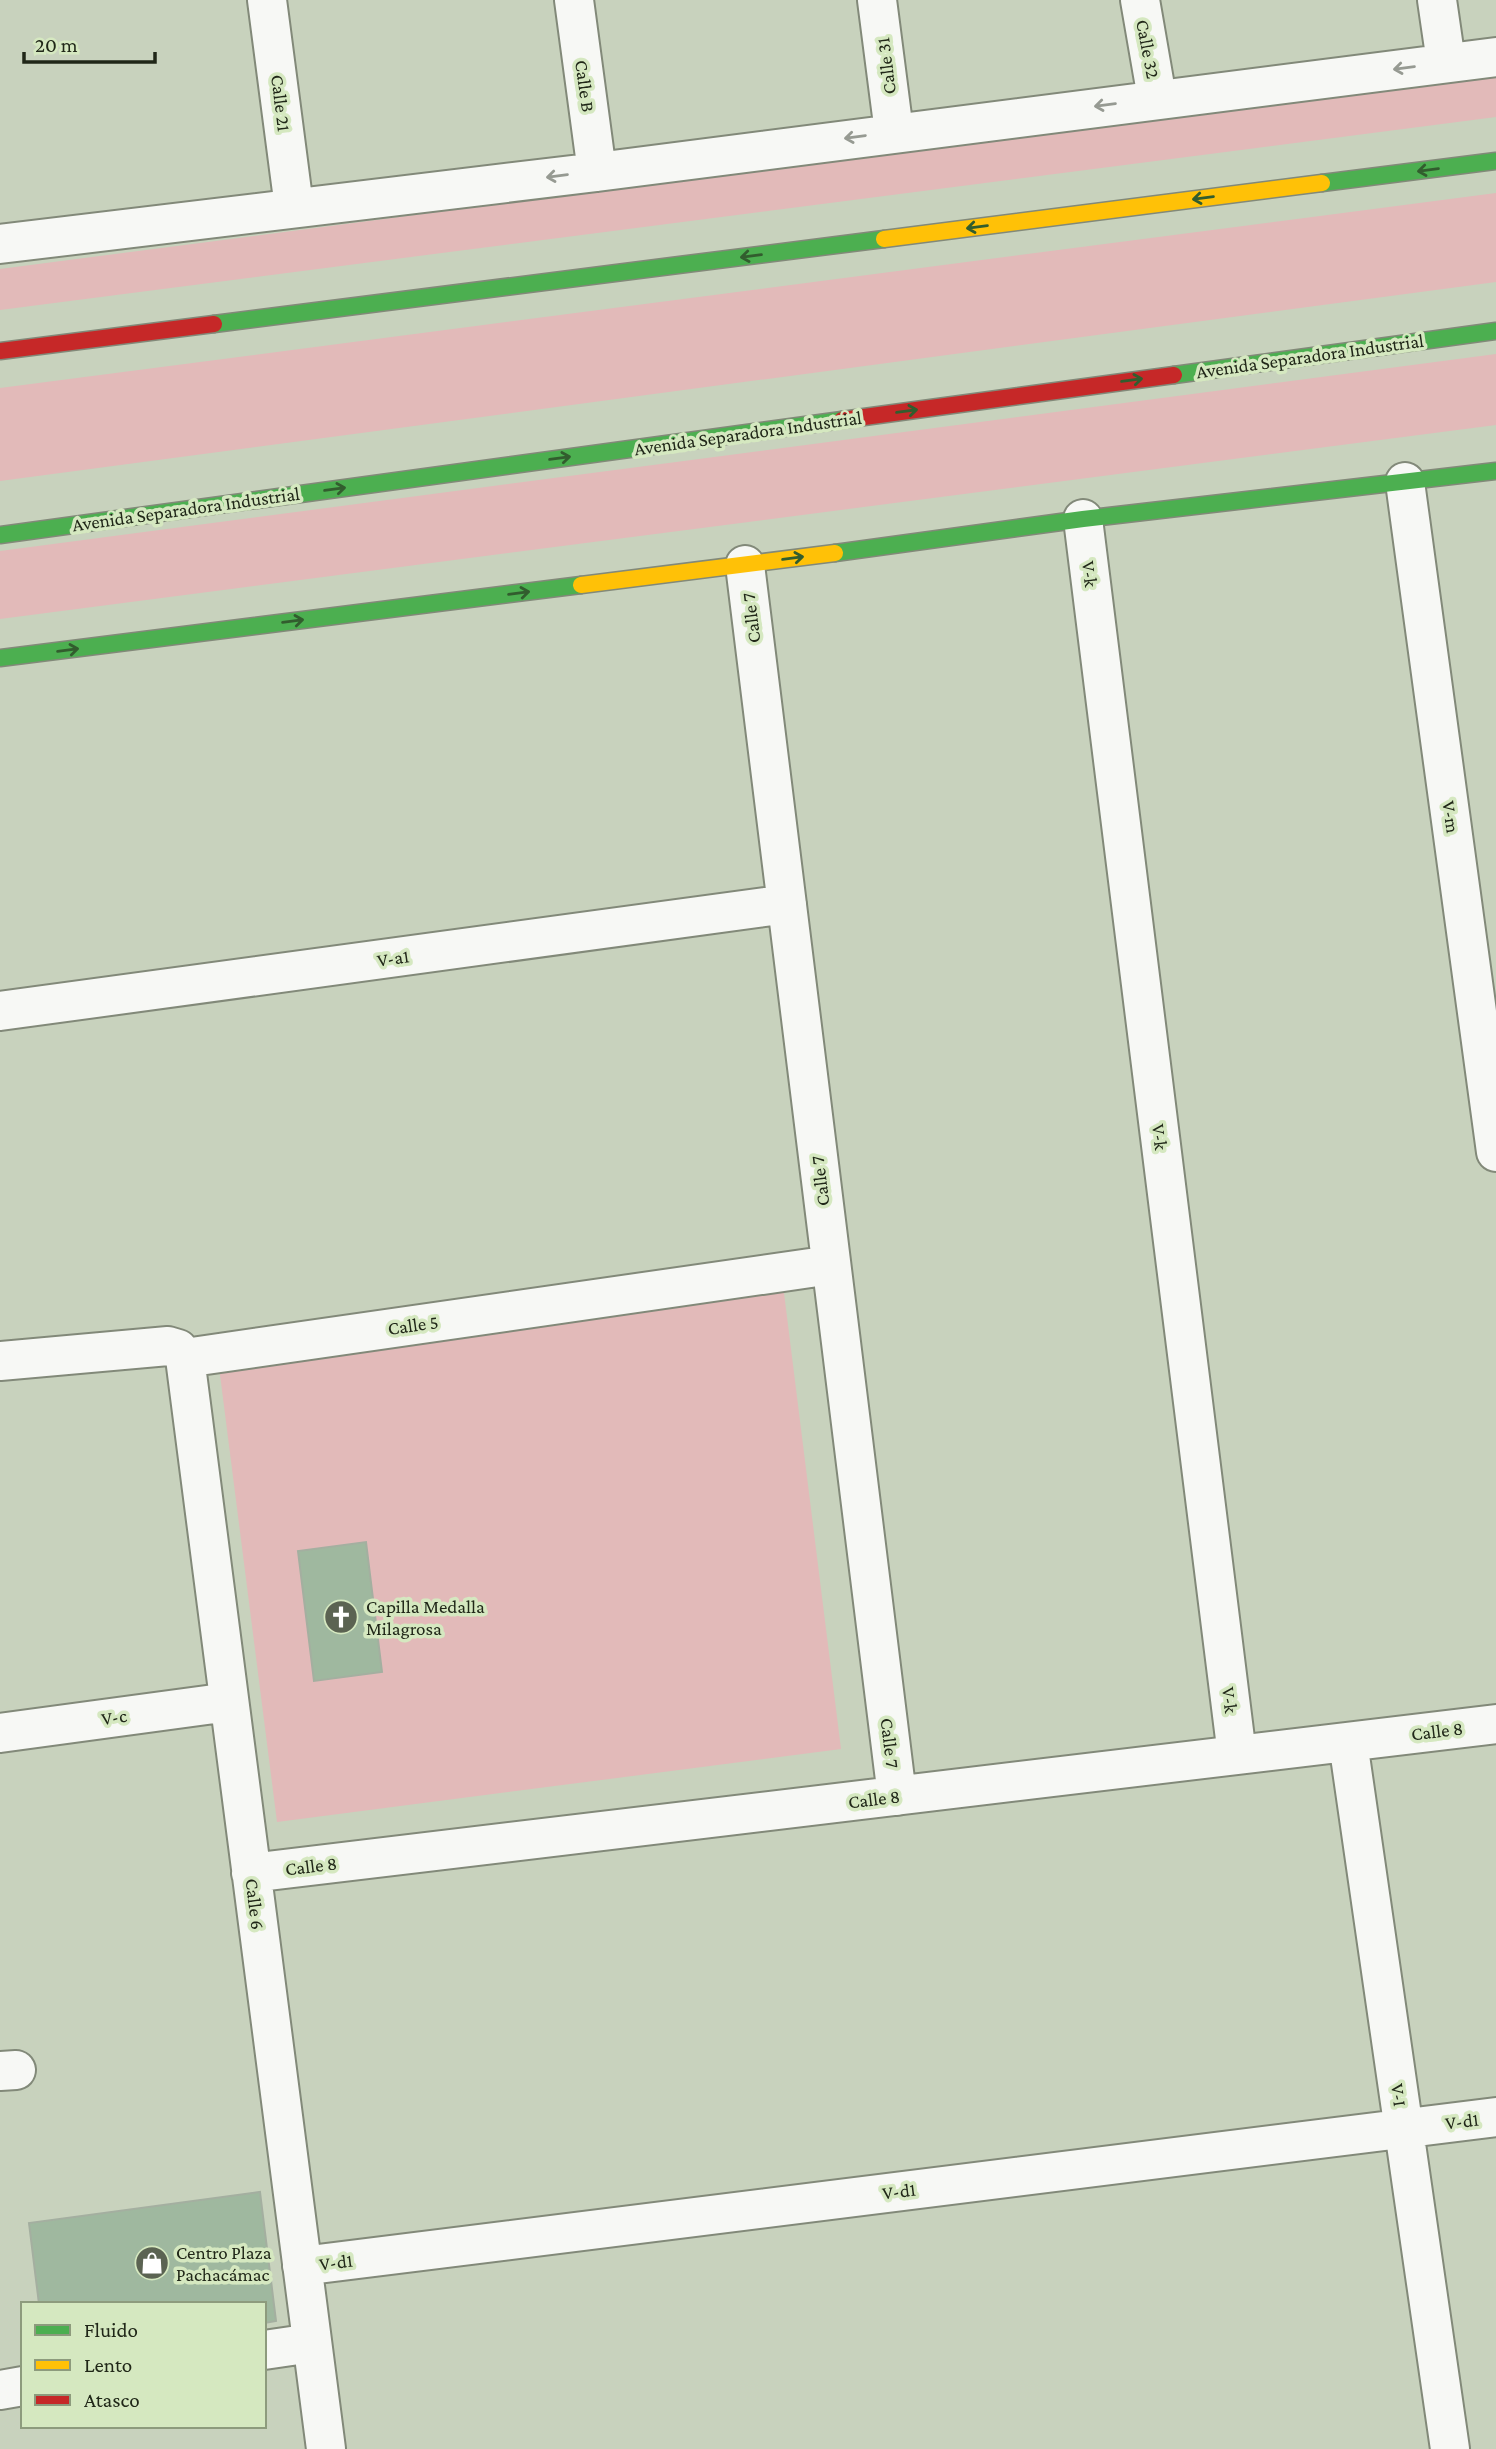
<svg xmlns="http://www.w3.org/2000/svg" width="1496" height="2449" font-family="'Crimson Pro',serif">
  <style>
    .green { fill: #e2bab9 }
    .building { fill: #9fb89f; stroke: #a4afa0; stroke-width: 2 }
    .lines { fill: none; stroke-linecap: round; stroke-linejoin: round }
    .street-casing { stroke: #828979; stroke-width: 42 }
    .fast-casing { stroke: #828979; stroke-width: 19 }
    .slow-casing { stroke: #828979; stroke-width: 19 }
    .jam-casing { stroke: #828979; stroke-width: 19 }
    .street { stroke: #f7f8f5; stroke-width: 38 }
    .fast { stroke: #4caf50; stroke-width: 16 }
    .slow { stroke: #ffc107; stroke-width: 16 }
    .jam { stroke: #c62828; stroke-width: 16 }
    .oneway { stroke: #969a92 }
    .oneway2 { stroke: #325d2e }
    .labels { text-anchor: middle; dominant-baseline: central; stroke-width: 7; stroke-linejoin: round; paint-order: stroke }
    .street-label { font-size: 19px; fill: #202718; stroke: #d5e8c0 }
    .poi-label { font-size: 19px; fill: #202718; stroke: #d5e8c0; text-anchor: start }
  </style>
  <rect width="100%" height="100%" fill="#c8d2bd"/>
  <path class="green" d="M 1496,74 L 1496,117 L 0,310 L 0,269 Z
    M 1496,193 L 1496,282 L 0,481 L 0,388 Z
    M 1496,354 L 1496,425 L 0,619 L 0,551 Z
    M 783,1285 L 841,1749 L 277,1822 L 218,1359 Z"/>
  <path class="building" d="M 366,1542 L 382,1672 L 314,1681 L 298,1551 Z
    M 260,2192 L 276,2321 L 264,2323 L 264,2304 L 39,2304 L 29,2223 Z"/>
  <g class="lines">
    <g class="street-casing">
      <path id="street" d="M 267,0 L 294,207
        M 574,0 L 597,172
        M 877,0 L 894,132
        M 1140,0 L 1157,98
        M 1437,0 L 1446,62
        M 0,244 L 597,172 L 1496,57
        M 1405,482 L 1496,1152
        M 1083,519 L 1237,1755
        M 745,565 L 897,1796
        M 0,1011 L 787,904
        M 185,1358 L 326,2449
        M 0,1361 L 168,1346 L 178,1349 L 185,1358 L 831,1265
        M 0,1733 L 229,1702
        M 1348,1742 L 1450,2449
        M 251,1873 L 1496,1724
        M 0,2071 L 16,2070
        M 302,2266 L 1496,2117
        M 264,2350 L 312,2343
        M 0,2390 L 23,2386"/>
    </g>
    <g class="fast-casing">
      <path id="fast" d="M 1322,183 L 1496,161
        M 214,324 L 884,239
        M 1174,375 L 1496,331
        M 0,535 L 842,420
        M 835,553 L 1083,519 L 1496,471
        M 0,658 L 581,585"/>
    </g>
    <g class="slow-casing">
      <path id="slow" d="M 884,239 L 1322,183
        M 581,585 L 835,553"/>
    </g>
    <g class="jam-casing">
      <path id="jam" d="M 0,351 L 214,324
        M 842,420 L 1174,375"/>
    </g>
    <use href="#street" class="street"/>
    <use href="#fast" class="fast"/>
    <use href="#slow" class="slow"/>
    <use href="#jam" class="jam"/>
  </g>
  <defs><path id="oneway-shaft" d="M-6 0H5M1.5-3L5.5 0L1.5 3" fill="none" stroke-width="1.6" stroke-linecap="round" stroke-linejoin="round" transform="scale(1.75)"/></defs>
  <g class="oneway">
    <use href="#oneway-shaft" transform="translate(1404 68) rotate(173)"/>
    <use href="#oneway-shaft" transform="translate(1105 105) rotate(173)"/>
    <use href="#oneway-shaft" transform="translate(855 137) rotate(172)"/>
    <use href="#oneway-shaft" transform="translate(557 176) rotate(173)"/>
  </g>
  <g class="oneway2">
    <use href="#oneway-shaft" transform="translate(1428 170) rotate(173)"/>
    <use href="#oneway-shaft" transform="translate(1203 198) rotate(173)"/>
    <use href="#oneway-shaft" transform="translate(977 227) rotate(173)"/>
    <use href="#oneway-shaft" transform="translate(751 256) rotate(173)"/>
    <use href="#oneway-shaft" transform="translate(1132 380) rotate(-8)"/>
    <use href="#oneway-shaft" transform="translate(907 411) rotate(-8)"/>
    <use href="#oneway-shaft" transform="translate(560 458) rotate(-8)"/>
    <use href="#oneway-shaft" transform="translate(335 489) rotate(-8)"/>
    <use href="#oneway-shaft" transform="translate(793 558) rotate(-8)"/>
    <use href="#oneway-shaft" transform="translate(519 593) rotate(-7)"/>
    <use href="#oneway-shaft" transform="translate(293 621) rotate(-7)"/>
    <use href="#oneway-shaft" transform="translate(68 650) rotate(-7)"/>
  </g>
  <defs>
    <g id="church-disc" transform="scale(1.75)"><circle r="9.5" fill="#5b6352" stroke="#d5e8c0"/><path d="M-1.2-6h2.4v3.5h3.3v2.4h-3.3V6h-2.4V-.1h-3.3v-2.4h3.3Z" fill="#fff"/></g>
    <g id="shop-disc" transform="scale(1.75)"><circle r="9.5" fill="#5b6352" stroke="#d5e8c0"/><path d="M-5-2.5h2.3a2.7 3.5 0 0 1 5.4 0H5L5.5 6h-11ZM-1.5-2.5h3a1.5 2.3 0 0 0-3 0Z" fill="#fff"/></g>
  </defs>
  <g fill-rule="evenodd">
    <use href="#church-disc" x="341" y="1617"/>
    <use href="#shop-disc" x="152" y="2263"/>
  </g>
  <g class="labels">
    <g class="street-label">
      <text transform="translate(1148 49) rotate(79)">Calle 32</text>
      <text transform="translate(886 66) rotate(-97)">Calle 31</text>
      <text transform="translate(585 86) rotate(82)">Calle B</text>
      <text transform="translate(281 103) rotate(83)">Calle 21</text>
      <text transform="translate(1310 356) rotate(-8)">Avenida Separadora Industrial</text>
      <text transform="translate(748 433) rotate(-8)">Avenida Separadora Industrial</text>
      <text transform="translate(186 509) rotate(-8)">Avenida Separadora Industrial</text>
      <text transform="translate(1090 574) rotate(83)">V-k</text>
      <text transform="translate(751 618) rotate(-97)">Calle 7</text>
      <text transform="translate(1451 817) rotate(82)">V-m</text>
      <text transform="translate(393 958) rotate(-8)">V-a1</text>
      <text transform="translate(1160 1137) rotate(83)">V-k</text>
      <text transform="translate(820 1181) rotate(-97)">Calle 7</text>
      <text transform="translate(413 1325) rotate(-8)">Calle 5</text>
      <text transform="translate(1230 1700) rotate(83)">V-k</text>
      <text transform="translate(114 1717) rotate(-8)">V-c</text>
      <text transform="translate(1437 1731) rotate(-7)">Calle 8</text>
      <text transform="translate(890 1743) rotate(83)">Calle 7</text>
      <text transform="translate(874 1799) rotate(-7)">Calle 8</text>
      <text transform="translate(311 1866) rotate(-7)">Calle 8</text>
      <text transform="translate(255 1904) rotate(83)">Calle 6</text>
      <text transform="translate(1399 2095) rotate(82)">V-I</text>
      <text transform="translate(1462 2121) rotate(-7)">V-d1</text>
      <text transform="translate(899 2191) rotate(-7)">V-d1</text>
      <text transform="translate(336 2262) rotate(-7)">V-d1</text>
    </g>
    <g class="poi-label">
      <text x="366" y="1606">Capilla Medalla<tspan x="366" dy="22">Milagrosa</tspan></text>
      <text x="176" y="2252">Centro Plaza<tspan x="176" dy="22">Pachacámac</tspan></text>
    </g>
  </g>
  <rect x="21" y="2302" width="245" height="126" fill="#d5e8c0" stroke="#8d9b7d" stroke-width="2"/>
  <rect x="35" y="2325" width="35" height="10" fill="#4caf50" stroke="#8d9b7d" stroke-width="2"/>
  <text x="84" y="2337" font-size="21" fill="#202718">Fluido</text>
  <rect x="35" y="2360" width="35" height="10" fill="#ffc107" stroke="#8d9b7d" stroke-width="2"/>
  <text x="84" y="2372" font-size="21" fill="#202718">Lento</text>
  <rect x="35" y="2395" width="35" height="10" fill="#c62828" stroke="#8d9b7d" stroke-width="2"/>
  <text x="84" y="2407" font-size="21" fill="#202718">Atasco</text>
  <path d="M24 52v10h131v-10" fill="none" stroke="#202718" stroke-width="3.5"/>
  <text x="35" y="52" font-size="21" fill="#202718" stroke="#d5e8c0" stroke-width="5" paint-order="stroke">20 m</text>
</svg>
